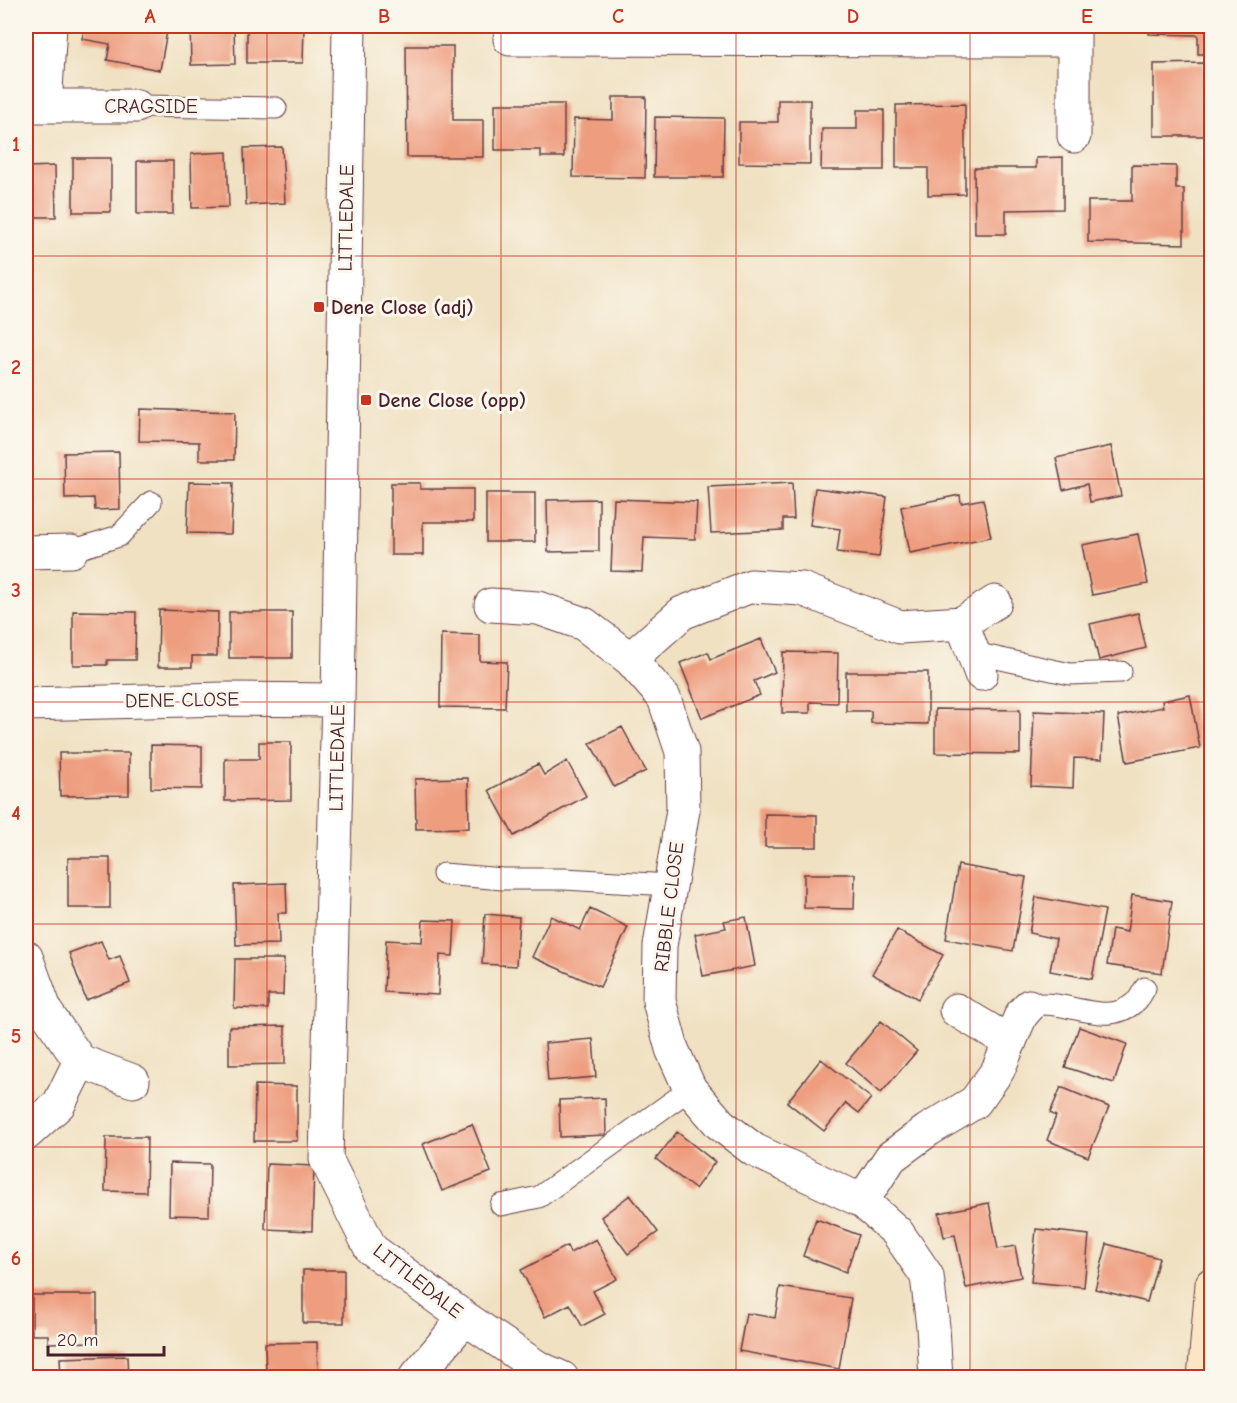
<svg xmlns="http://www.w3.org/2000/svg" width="1237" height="1403" font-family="'Comic Neue',sans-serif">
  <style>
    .building { fill: #ee9d7f }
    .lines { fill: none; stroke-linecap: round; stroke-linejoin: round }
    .lane-casing { stroke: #633c42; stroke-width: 23 }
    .street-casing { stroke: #633c42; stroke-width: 35 }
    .secondary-casing { stroke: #633c42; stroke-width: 35 }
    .lane { stroke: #fff; stroke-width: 21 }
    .street { stroke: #fff; stroke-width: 33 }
    .secondary { stroke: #fce5c4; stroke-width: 33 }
    .grid { fill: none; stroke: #c8321e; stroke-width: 1.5; stroke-opacity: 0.55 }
    .poi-dot { fill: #c8321e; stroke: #fbf7ec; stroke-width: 2 }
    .labels { text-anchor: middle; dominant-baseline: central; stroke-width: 6; stroke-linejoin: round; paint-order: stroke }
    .street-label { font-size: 20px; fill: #4a1f2b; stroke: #fbf7ec }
    .poi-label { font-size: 20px; font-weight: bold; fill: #4a1f2b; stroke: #fbf7ec; text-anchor: start }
    .neatline { fill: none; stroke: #c8321e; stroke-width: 2 }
    .grid-label { font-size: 20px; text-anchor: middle; font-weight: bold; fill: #c8321e }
  </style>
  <rect width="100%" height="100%" fill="#fbf7ec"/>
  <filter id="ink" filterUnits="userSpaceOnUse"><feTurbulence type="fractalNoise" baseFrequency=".0167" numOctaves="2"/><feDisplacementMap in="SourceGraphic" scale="12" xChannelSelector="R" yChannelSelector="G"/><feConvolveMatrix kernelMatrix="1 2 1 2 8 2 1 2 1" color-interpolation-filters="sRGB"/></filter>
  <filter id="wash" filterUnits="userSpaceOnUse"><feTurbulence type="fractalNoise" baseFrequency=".008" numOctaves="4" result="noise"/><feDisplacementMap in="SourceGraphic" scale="24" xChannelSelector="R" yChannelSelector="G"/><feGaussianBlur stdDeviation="1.35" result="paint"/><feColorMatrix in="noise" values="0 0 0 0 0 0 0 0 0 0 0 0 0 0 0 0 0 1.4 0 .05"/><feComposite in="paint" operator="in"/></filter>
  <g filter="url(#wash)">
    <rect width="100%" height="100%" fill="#f0e1c2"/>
    <g id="blocks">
      <path class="building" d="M 85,26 L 168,26 L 160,70 L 107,60 L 110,44 L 82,39 Z
        M 190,26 L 234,26 L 235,64 L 191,65 Z
        M 247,26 L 304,26 L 303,63 L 247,63 Z
        M 1149,26 L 1212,26 L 1212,54 L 1198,54 L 1198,35 L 1149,34 Z
        M 406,46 L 453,46 L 453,120 L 483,120 L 483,157 L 407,157 Z
        M 1204,63 L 1204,136 L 1154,136 L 1154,64 Z
        M 613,97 L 646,97 L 645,178 L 573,177 L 574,119 L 613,120 Z
        M 778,100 L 810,100 L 810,164 L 739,163 L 739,122 L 778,122 Z
        M 495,104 L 564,104 L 564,157 L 541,157 L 541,150 L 495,150 Z
        M 965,104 L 965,194 L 928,195 L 928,168 L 896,168 L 896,105 Z
        M 857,110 L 884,110 L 884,170 L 821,170 L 822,129 L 857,129 Z
        M 655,117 L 724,118 L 723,177 L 654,177 Z
        M 282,147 L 285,203 L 246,205 L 244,148 Z
        M 227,152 L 229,207 L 192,208 L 191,154 Z
        M 1063,157 L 1063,209 L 1006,210 L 1006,234 L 975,234 L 974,168 L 1036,168 L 1036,158 Z
        M 73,158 L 111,158 L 111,212 L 73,212 Z
        M 137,161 L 173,161 L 173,214 L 137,214 Z
        M 1132,165 L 1176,166 L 1176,189 L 1184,189 L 1184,244 L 1088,242 L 1088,201 L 1132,201 Z
        M 55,166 L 56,217 L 26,217 L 26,167 Z
        M 140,409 L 235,412 L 234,460 L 199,460 L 199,442 L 139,441 Z
        M 1111,446 L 1121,496 L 1090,502 L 1087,484 L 1063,490 L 1056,458 Z
        M 26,450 L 28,450 L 29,517 L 26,517 Z
        M 119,452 L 120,509 L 95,510 L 94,498 L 65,499 L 64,453 Z
        M 189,482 L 233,483 L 231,534 L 187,533 Z
        M 391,483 L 420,483 L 420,489 L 473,489 L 473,522 L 423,522 L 423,555 L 391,555 Z
        M 792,483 L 794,519 L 783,519 L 783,530 L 711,533 L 708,487 Z
        M 815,488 L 887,497 L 879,557 L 837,552 L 840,529 L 810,525 Z
        M 486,493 L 535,493 L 535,542 L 486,542 Z
        M 960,495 L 961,503 L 983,499 L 991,537 L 910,553 L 901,507 Z
        M 599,499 L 599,551 L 548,552 L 547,500 Z
        M 614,499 L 697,502 L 695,539 L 644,537 L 642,572 L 611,571 Z
        M 1138,534 L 1148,584 L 1092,595 L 1082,545 Z
        M 159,610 L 218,612 L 217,656 L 192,656 L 192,667 L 158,667 Z
        M 73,611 L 136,612 L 135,660 L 107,660 L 107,665 L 73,665 Z
        M 229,612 L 292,612 L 292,658 L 229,658 Z
        M 1138,613 L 1146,648 L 1099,660 L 1090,624 Z
        M 441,634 L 480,635 L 480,661 L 507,662 L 505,708 L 440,707 Z
        M 761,639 L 775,672 L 754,681 L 760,695 L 702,718 L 680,663 L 708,652 L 711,659 Z
        M 783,652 L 838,653 L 837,703 L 810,702 L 810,713 L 782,713 Z
        M 846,672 L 928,672 L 928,724 L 871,723 L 871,711 L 846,711 Z
        M 1190,695 L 1200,748 L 1127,762 L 1118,716 L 1163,707 L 1162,701 Z
        M 935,709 L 1020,710 L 1020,754 L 935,753 Z
        M 1034,711 L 1104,714 L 1102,759 L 1074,758 L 1073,788 L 1031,786 Z
        M 622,727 L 646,771 L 614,787 L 590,743 Z
        M 259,742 L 291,742 L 291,800 L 225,801 L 225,759 L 259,759 Z
        M 151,745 L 202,746 L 202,789 L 151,788 Z
        M 59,753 L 129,753 L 129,795 L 60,796 Z
        M 567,761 L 586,796 L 514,836 L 489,790 L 538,764 L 544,775 Z
        M 468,778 L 469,828 L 416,829 L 415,779 Z
        M 765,814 L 817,815 L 817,847 L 765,847 Z
        M 68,858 L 110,858 L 110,908 L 68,908 Z
        M 958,865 L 1026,877 L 1013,951 L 946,939 Z
        M 804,874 L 855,874 L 854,909 L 804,908 Z
        M 286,883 L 287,913 L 278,913 L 279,944 L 236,945 L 234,885 Z
        M 1132,895 L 1172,901 L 1162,973 L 1107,965 L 1112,929 L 1127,932 Z
        M 1036,897 L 1105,910 L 1092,979 L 1050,971 L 1056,939 L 1029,933 Z
        M 590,909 L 628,927 L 600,987 L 532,957 L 551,916 L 580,930 Z
        M 485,914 L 519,917 L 516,966 L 482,964 Z
        M 746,917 L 755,966 L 703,976 L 695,934 L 726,928 L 724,921 Z
        M 423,920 L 455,921 L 453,956 L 440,955 L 438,995 L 384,992 L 386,940 L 422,942 Z
        M 897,930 L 943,955 L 918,999 L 872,974 Z
        M 101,941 L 109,960 L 120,956 L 130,983 L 86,1000 L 69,953 Z
        M 235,959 L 284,959 L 283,995 L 268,995 L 268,1009 L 234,1008 Z
        M 881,1021 L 917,1051 L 881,1093 L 846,1063 Z
        M 285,1026 L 285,1064 L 229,1065 L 229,1027 Z
        M 1079,1027 L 1127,1044 L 1114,1083 L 1065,1067 Z
        M 593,1039 L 596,1077 L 548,1081 L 545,1043 Z
        M 821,1059 L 871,1098 L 859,1113 L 846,1103 L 824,1131 L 787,1102 Z
        M 255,1085 L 297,1086 L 297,1141 L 254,1141 Z
        M 1061,1087 L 1109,1107 L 1088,1157 L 1047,1140 L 1056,1116 L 1050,1113 Z
        M 605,1098 L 606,1135 L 560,1137 L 559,1100 Z
        M 472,1124 L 491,1172 L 442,1191 L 423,1144 Z
        M 677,1132 L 715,1162 L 695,1189 L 656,1159 Z
        M 106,1137 L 147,1137 L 146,1192 L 105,1191 Z
        M 170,1163 L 210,1164 L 209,1216 L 169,1215 Z
        M 267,1164 L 314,1166 L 312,1231 L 265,1229 Z
        M 630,1195 L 658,1232 L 628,1254 L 601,1217 Z
        M 989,1203 L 998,1249 L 1015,1246 L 1021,1277 L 966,1288 L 955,1235 L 944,1237 L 939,1213 Z
        M 816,1219 L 859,1235 L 846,1272 L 803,1256 Z
        M 1036,1229 L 1089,1235 L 1084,1287 L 1031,1282 Z
        M 596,1239 L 617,1279 L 593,1291 L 605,1314 L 582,1326 L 570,1304 L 545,1317 L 521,1270 L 567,1246 L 570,1253 Z
        M 1107,1244 L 1159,1258 L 1147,1302 L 1095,1289 Z
        M 303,1270 L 344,1270 L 344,1323 L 303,1323 Z
        M 780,1287 L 851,1298 L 839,1369 L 739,1351 L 746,1313 L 775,1318 Z
        M 32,1295 L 97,1295 L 97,1342 L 48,1343 L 48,1335 L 32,1335 Z
        M 317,1342 L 318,1378 L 266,1378 L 265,1343 Z
        M 127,1356 L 128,1378 L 61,1378 L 60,1358 Z"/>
    </g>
  </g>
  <g filter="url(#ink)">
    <use href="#blocks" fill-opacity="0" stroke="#633c42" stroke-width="1.5"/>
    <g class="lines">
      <g class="lane-casing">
        <path id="lane" d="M 136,106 L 276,108
          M 71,551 L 119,536 L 151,502
          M 974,653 L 1070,674 L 1121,672
          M 443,874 L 503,879 L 564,879 L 670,885
          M 1029,1006 C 1063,996 1105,1029 1134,1003 C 1139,1000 1142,993 1145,988
          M 501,1205 L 539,1197 L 690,1089"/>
      </g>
      <g class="street-casing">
        <path id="street" d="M 349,26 L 338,700 L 326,1159 L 371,1249 L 465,1318 L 537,1367 L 562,1378
          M 510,39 L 1074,40
          M 26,106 L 136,106
          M 45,106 L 50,26
          M 1074,136 L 1074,26
          M 26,552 L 71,551
          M 491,605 L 538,608 L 584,624 L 630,659 L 664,698 L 682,752 L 683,810 L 660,946 L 659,1001 L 672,1049 L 690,1089 L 720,1124 L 754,1150 L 862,1201 L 897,1232 L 927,1276 L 933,1327 L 936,1378
          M 962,623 L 981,674
          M 630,659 L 682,613 L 751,586 L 802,589 L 900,627 L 962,623 L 995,602
          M 26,704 L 225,699 L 338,700
          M 26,957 L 46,1012 L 80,1061 L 133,1081
          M 956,1010 L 1010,1042
          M 26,1134 L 59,1104 L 80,1061
          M 862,1201 L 891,1157 L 928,1130 L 975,1102 L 998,1070 L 1021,1015 L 1029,1006
          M 415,1378 L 465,1318"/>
      </g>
      <g class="secondary-casing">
        <path id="secondary" d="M 1204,1378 L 1212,1284"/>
      </g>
      <use href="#lane" class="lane"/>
      <use href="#street" class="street"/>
      <use href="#secondary" class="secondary"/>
    </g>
  </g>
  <path class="grid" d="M 267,26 L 267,1378M 501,26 L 501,1378M 736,26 L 736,1378M 970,26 L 970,1378M 26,256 L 1212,256M 26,479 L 1212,479M 26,702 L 1212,702M 26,924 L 1212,924M 26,1147 L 1212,1147"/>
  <g class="poi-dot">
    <rect x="313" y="301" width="12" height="12" rx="3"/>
    <rect x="360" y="394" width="12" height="12" rx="3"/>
  </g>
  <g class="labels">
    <g class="street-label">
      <text x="151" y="106">CRAGSIDE</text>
      <text transform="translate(346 218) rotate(-89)">LITTLEDALE</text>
      <text transform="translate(182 700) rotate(-1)">DENE CLOSE</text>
      <text transform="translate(337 758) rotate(-89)">LITTLEDALE</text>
      <text transform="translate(669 907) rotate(-83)">RIBBLE CLOSE</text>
      <text transform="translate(418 1281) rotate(38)">LITTLEDALE</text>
    </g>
    <g class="poi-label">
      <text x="331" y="307">Dene Close (adj)</text>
      <text x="378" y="400">Dene Close (opp)</text>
    </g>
  </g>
  <rect width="1237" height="1403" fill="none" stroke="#fbf7ec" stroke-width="66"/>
  <path d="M48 1346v9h116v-9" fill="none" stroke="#4a1f2b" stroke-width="3"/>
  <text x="57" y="1346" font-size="18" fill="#4a1f2b" stroke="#fbf7ec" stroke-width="4.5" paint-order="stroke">20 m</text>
  <rect x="33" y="33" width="1171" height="1337" class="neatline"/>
  <g class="grid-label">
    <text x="150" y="23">A</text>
    <text x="384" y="23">B</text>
    <text x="618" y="23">C</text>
    <text x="853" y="23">D</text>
    <text x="1087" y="23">E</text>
    <text x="16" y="151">1</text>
    <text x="16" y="374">2</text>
    <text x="16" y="597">3</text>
    <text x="16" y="820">4</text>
    <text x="16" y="1043">5</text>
    <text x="16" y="1265">6</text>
  </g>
</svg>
